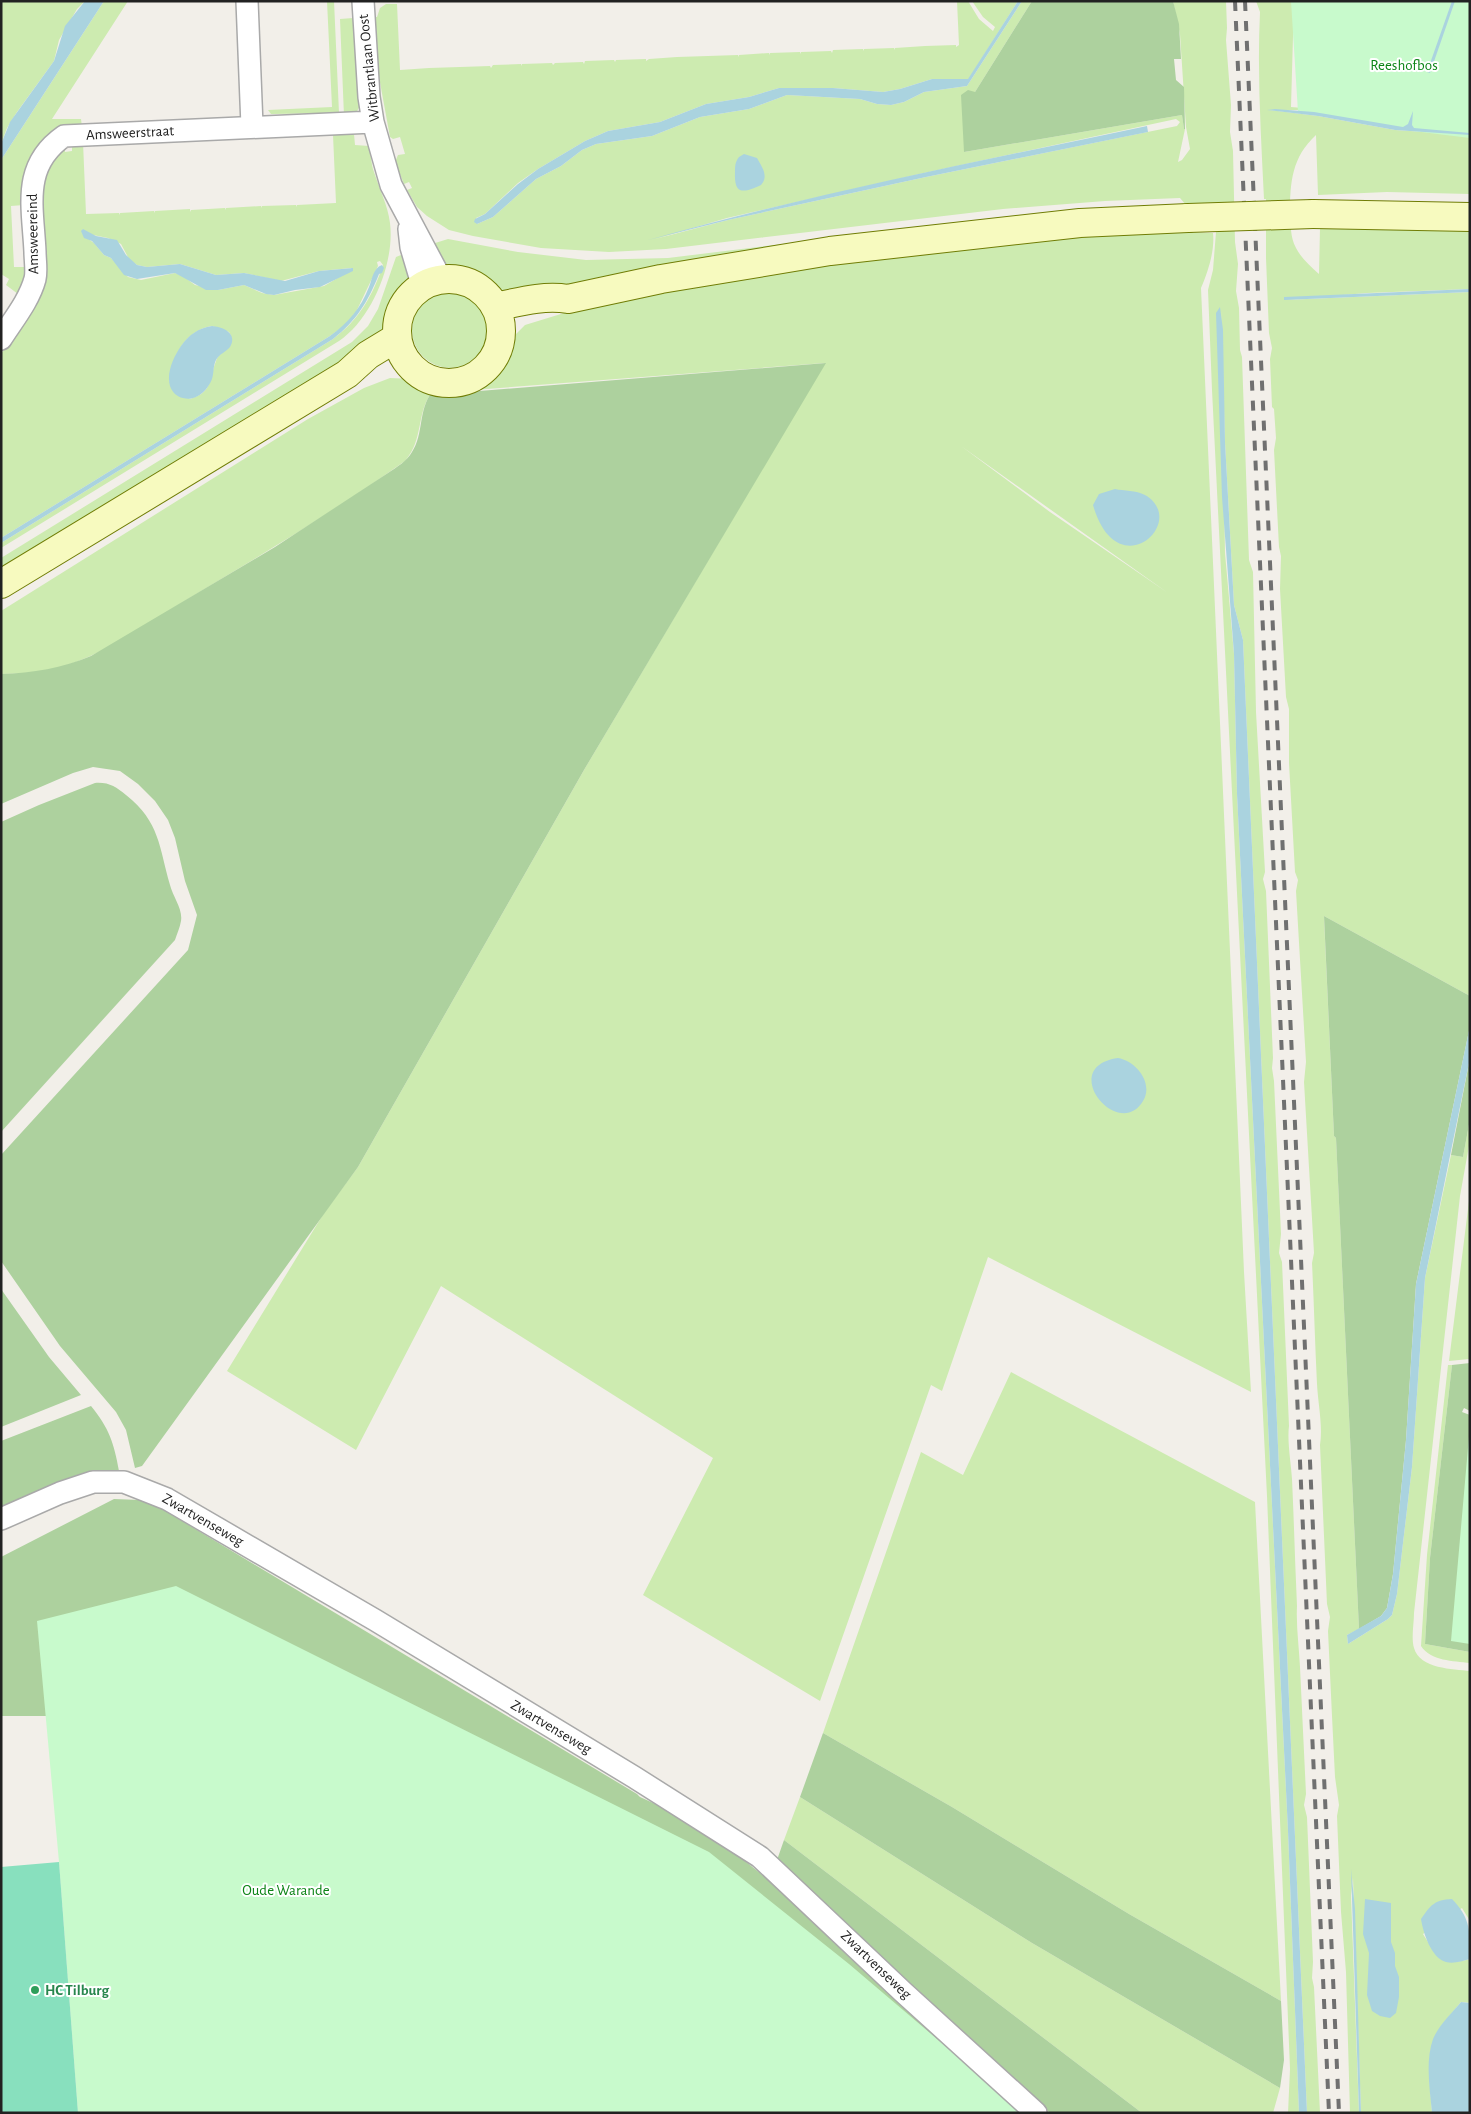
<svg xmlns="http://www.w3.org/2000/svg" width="1471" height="2114" font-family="'Alegreya Sans',sans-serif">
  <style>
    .grass { fill: #cdebb0; fill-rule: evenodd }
    .forest { fill: #add19e }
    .park { fill: #c8facc }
    .pitch { fill: #88e0be }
    .water { fill: #aad3df }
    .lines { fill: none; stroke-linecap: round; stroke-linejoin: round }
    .street-casing { stroke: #a9a9a9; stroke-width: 24 }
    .secondary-casing { stroke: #707d05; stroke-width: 30 }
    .street { stroke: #fff; stroke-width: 21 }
    .secondary { stroke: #f7fabf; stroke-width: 28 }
    .rail { stroke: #707070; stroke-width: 4; stroke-dasharray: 10 10; stroke-linecap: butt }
    .secondary-bridge-casing { stroke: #707d05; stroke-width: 30; stroke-linecap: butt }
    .secondary-bridge { stroke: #f7fabf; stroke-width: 28 }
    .leisure-dot { fill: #2e9e5b; stroke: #fff; stroke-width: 2 }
    .labels { text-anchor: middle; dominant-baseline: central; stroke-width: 4; stroke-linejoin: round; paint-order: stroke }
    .park-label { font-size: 15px; fill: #0c8416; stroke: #fff }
    .street-label { font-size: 15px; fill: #222; stroke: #fff }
    .leisure-label { font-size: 15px; font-weight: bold; fill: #27864d; stroke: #fff; text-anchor: start }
  </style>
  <rect width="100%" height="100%" fill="#f2efe9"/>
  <path class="grass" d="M 1,1 L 85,1 L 77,9 L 59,40 L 54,61 L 17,112 L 7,128 L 1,144 Z
    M 104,1 L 128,1 L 52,119 L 81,119 L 82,127 L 62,128 L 24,205 L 11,206 L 14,267 L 27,267 L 28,280 L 18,294 L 6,285 L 9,279 L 1,274 L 1,160 Z
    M 327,1 L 334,1 L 339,113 L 271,114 L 268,110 L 332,107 Z
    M 957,1 L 968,1 L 979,19 L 993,31 L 995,27 L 983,17 L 972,1 L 1018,1 L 968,80 L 932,79 L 900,89 L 883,92 L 833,88 L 779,88 L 749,97 L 706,104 L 660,122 L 608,131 L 585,141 L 538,169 L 518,183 L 485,214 L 476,218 L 477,224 L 493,217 L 536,179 L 561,166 L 582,150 L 596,144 L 652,136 L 700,117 L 749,109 L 787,95 L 860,99 L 877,104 L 891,105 L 904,102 L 924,92 L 967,86 L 1022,1 L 1032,1 L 975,92 L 964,152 L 1182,115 L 1184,129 L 1185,129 L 1178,162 L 1182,160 L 1190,149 L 1186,127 L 1180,34 L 1173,1 L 1226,1 L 1227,28 L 1226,40 L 1231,105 L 1230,132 L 1233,151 L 1235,242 L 1238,264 L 1236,291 L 1239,308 L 1240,350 L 1242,357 L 1249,560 L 1253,572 L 1256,712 L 1265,872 L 1263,879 L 1266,891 L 1273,1058 L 1272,1068 L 1274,1081 L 1281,1234 L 1279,1253 L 1282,1262 L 1289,1426 C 1287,1441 1291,1463 1292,1479 C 1294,1521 1295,1564 1297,1606 C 1296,1626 1299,1646 1300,1667 C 1302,1709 1304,1752 1306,1794 L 1304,1805 L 1307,1817 L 1313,1962 L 1312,1978 L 1314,1987 L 1320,2113 L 1307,2113 L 1243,640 L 1234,605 L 1225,442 L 1221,310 L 1225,553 L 1234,654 L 1237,794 L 1288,1831 L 1299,2113 L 1288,2113 L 1290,2069 L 1267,1496 L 1212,390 L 1208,290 L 1213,270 L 1216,232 L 1209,231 L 1207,204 L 504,294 L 482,279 L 447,265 L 432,244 L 448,239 L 518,252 L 586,260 L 668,258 L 1003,217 L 1186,205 L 1180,198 L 1105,201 L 1003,209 L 666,249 L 609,252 L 541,248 L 473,236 L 449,230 L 427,216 L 417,207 L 407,190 L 412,188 L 409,182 L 404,184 L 395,162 L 398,155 L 405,154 L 400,137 L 393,139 L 390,137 L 379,77 L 374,17 L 377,17 L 380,8 L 386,4 L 397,4 L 400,70 L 429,68 L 429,70 L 429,68 L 460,67 L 460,69 L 460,67 L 490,66 L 491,68 L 493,65 L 521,64 L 522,66 L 522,64 L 552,63 L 553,65 L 555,63 L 583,62 L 584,64 L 585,61 L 614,60 L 615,62 L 616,60 L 646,59 L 646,61 L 649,59 L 677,57 L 677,59 L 677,57 L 708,56 L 708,58 L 708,56 L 738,55 L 739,57 L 739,55 L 769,53 L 770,55 L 770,53 L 800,52 L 801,54 L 801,52 L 831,51 L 832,53 L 833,50 L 863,49 L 863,51 L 864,49 L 894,48 L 894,50 L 895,48 L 925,46 L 925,48 L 925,46 L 956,45 L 956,47 L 959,45 ZM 1176,119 L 1180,122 L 1177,126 L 926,177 L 728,220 L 655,239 L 727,218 L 924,173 Z
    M 1256,1 L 1294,1 L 1291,107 L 1303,108 L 1303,110 L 1269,110 L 1318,116 L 1395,130 L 1470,135 L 1470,194 L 1387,192 L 1318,195 L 1316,135 C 1292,157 1290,182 1290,213 C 1291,225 1290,237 1296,248 C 1301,258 1310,266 1319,274 L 1320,228 L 1313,228 L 1313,224 L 1470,225 L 1470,289 L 1367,293 L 1284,300 L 1470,292 L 1470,996 L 1324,916 L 1324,918 L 1334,1136 L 1336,1138 L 1359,1629 L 1347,1635 L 1348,1644 L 1388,1619 L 1392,1615 L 1397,1594 L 1412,1467 L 1425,1278 L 1451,1155 L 1463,1157 L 1470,1119 L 1470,1140 L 1460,1196 L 1414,1613 C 1414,1624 1411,1638 1414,1648 C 1420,1669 1453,1669 1470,1671 L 1470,1921 L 1462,1908 L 1423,1934 C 1437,1956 1441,1967 1470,1959 L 1470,2003 L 1461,2002 L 1441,2026 L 1429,2073 L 1432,2113 L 1361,2113 L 1353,1878 L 1351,1895 L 1359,2113 L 1350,2113 L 1346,1972 L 1341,1912 L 1337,1816 L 1339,1805 L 1335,1777 L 1332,1716 L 1328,1631 L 1330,1617 L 1327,1604 L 1320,1445 C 1323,1426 1318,1404 1317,1384 C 1315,1344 1314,1303 1312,1263 L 1314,1253 L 1304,1082 L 1306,1062 L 1296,891 L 1298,880 L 1295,872 L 1289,763 L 1289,709 L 1286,697 L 1280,589 L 1281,556 L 1279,547 L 1274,450 L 1276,438 L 1274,409 L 1272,407 L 1270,359 L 1272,348 L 1269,333 L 1266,258 L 1266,199 L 1264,199 C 1261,136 1257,74 1260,12 Z
    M 353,18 L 361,104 L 356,113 L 344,116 L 340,19 Z
    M 354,134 L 355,145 L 369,146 C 371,154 371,164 374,172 C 379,188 388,206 390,223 C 395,262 372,319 339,341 L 1,548 L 1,543 L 333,339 C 359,320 373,295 383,265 L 380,261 L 377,262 L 378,266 L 356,312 L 344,326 L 330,336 L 1,538 L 1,354 L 37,298 L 40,181 L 65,143 L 65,152 L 72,151 L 72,143 L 83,142 L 86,214 L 119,213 L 119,215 L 120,213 L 154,211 L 155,213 L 155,211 L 190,209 L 190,212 L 191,210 L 225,208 L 226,210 L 226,208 L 261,206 L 261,208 L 262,206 L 296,205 L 297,207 L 297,205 L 336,203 L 333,135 ZM 83,233 L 108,238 L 121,244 L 129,259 L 137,265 L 147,267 L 180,264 L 216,275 L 244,273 L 281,281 L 319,271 L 352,268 L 348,272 L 324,286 L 274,295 L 262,293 L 244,285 L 218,290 L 195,285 L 183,276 L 175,273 L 141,280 L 128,277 L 111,258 L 104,255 L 94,243 L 83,235 ZM 212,326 L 229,332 C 238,348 220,349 216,361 C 209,379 213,392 190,399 L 169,381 C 172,357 185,330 212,326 Z
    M 1168,228 L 1188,232 L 1213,233 C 1215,250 1208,272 1201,288 L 1244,1272 L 1251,1392 L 988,1257 L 942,1391 L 931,1385 L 820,1701 L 643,1595 L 713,1458 L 441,1286 L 356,1450 L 227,1371 L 324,1213 L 358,1167 L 584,770 L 825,363 L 460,391 L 482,382 L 489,376 L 498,366 L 512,338 L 525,325 L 600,302 L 833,259 ZM 961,446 L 1168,593 L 1050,512 Z
    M 406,253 L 409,281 L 396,307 L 389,326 L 383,336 L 1,573 L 1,558 L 352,342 L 368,326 L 378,309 L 396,257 Z
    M412 330a38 38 0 1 1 76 0a38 38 0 1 1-76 0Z
    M 390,378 L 413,379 L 432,392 C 416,413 424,439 405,461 C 335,511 261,555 188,599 C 151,621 115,647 76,662 C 52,671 27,674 1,674 L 1,611 L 308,419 L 364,388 Z
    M 1470,1193 L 1469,1359 L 1449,1361 Z
    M 1448,1365 L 1452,1365 L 1430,1558 L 1425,1644 L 1470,1652 L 1470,1663 C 1453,1661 1431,1661 1421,1646 L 1427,1555 Z
    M 1011,1372 L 1255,1502 L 1281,2001 L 1129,1914 L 952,1807 L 823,1733 L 921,1452 L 963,1475 Z
    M 800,1797 L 1032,1943 L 1280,2088 L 1273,2113 L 1142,2113 L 784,1840 Z"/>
  <path class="forest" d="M 1032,1 L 1173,1 L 1179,24 L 1181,59 L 1174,59 L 1176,80 L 1184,87 L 1185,129 L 1184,129 L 1182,115 L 964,152 L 961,95 L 968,90 L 975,92 Z
    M 826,363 L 584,770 L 358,1167 L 142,1466 L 135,1468 L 126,1430 L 116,1412 L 60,1346 L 1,1261 L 1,1155 L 188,950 L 197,915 L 185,881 L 175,838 L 168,820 L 155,801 L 138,784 L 120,771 L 93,767 L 73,773 L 1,804 L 1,674 C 33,673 62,668 91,656 L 275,547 L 388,473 C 397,467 407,461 412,452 C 424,434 418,410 432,392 L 455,393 Z
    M 95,783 C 109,782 116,787 126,795 C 160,822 159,847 170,885 C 173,897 183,909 181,921 C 180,927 177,934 175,940 L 1,1132 L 1,822 L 39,805 Z
    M 1324,916 L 1470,996 L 1470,1026 L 1416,1284 L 1406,1440 L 1393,1574 L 1387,1608 L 1381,1616 L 1359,1629 L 1336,1138 L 1334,1136 Z
    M 1470,1058 L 1470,1119 L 1463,1157 L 1451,1155 Z
    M 1,1289 L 49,1357 L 81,1395 L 1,1427 Z
    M 1470,1363 L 1470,1411 L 1464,1408 L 1462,1412 L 1470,1415 L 1470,1652 L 1425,1644 L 1430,1558 L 1452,1365 Z
    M 91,1406 C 109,1428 114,1443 119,1471 L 112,1472 L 1,1525 L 1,1441 Z
    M 114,1499 L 140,1500 L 157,1506 L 637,1794 L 640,1797 L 662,1807 L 720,1841 L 771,1882 L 1023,2113 L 64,1716 L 1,1716 L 1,1557 Z
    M 823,1733 L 952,1807 L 1129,1914 L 1281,2001 L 1284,2060 L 1280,2088 L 1032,1943 L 800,1797 Z
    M 784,1840 L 1142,2113 L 1050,2113 L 777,1860 Z"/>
  <path class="park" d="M 1291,1 L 1470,1 L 1470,138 L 1405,130 L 1298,112 Z
    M 1470,1425 L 1470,1644 L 1451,1641 Z
    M 176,1586 L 709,1852 L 849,1964 L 1024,2113 L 78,2113 L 59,1862 L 37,1621 Z"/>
  <path class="pitch" d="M 59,1862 L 78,2113 L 1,2113 L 1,1867 Z"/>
  <path class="water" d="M 85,1 L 104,1 L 1,160 L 1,144 L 10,122 L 54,61 L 65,26 Z
    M 1018,1 L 1022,1 L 967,86 L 924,92 L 904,102 L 891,105 L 877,104 L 860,99 L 787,95 L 749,109 L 700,117 L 652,136 L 596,144 L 582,150 L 561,166 L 536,179 L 493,217 L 477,224 L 474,222 L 475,219 L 485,214 L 518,184 L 538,169 L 585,141 L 608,131 L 660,122 L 706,104 L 749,97 L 779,88 L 833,88 L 883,92 L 900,89 L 932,79 L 968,79 Z
    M 1452,1 L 1455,1 L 1430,73 L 1427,72 Z
    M 1275,109 L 1314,112 L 1403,127 L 1408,124 L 1413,111 L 1412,125 L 1414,128 L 1470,133 L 1470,135 L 1395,130 L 1318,116 L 1267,110 Z
    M 1147,126 L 1148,132 L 926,177 L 728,220 L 648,240 C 812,194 980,161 1147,126 Z
    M 744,154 L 757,158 C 762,167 769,176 761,185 C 744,193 734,195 735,173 C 735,166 735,162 739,157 Z
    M 83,229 L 96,236 L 117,240 L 126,255 L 137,265 L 147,267 L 180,264 L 216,275 L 244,273 L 285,281 L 319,271 L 353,268 L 353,271 L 320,287 L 295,290 L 274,295 L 266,294 L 244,285 L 218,290 L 206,290 L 175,273 L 137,279 L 124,275 L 111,258 L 104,255 L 92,241 L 84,238 L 81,231 Z
    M 382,265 L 384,268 L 382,273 L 379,274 C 368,302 356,321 333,339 L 1,543 L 1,538 L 330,336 C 348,323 361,308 369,287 C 372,280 373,268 382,265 Z
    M 1470,289 L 1470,292 L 1284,300 L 1284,297 Z
    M 1220,307 L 1223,330 L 1225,442 L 1234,605 L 1243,640 L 1307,2113 L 1299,2113 L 1288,1831 L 1237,794 L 1234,654 L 1222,497 L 1216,313 Z
    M 212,326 C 223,327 238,333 230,347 C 226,352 219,354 216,360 C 213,366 214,373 212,379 C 208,390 196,402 183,398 C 177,397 172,392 170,386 C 166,373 174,356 181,346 C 189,335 198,328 212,326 Z
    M 1115,489 C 1124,491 1136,490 1145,495 C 1190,521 1117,589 1093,505 L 1099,494 Z
    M 1470,1026 L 1470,1058 L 1425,1278 L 1412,1467 L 1397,1594 L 1392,1615 L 1388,1619 L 1348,1644 L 1347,1635 L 1381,1616 L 1387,1608 L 1393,1574 L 1406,1440 L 1416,1284 Z
    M 1118,1058 C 1136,1061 1154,1083 1143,1101 C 1119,1142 1056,1067 1118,1058 Z
    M 1351,1869 L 1355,1909 L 1361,2113 L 1359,2113 Z
    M 1365,1899 L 1391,1903 L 1391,1942 L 1395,1953 L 1395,1966 L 1399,1977 L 1399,1997 L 1396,2013 L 1390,2018 L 1380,2016 L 1372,2011 L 1367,1995 L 1369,1953 L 1363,1934 Z
    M 1452,1899 C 1471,1919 1470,1931 1470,1959 C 1462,1961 1454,1964 1446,1962 C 1431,1958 1423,1932 1421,1919 C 1431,1905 1434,1900 1452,1899 Z
    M 1461,2002 L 1470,2003 L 1470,2113 L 1432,2113 C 1430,2090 1425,2062 1433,2039 C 1439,2025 1451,2014 1461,2002 Z"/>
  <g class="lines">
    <g class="street-casing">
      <path id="street" d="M 247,1 L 252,126
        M 363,1 L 369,97 L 373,122 L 391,185 L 441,279
        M 409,229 L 411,247 L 422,284
        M 1,339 C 13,320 29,301 35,279 C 37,271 35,260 35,252 C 33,207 21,166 64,136 L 373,122
        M 1,1519 L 60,1493 L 93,1482 L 124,1482 L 167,1499 L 375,1620 L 634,1777 L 760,1857 L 903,1992 L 1036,2113"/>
    </g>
    <g class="secondary-casing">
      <path id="secondary" d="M 1313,214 L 1470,217
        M397 331a52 52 0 1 1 104 0a52 52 0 1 1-104 0Z
        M 495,307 C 519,302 543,295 568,299 L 661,279 L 830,251 L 1080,223 L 1188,218
        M 1,584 L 347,374 L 368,355 L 396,338"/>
    </g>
    <use href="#street" class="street"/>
    <use href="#secondary" class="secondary"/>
    <path class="rail" d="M 1235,1 L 1329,2113
      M 1245,1 L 1339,2113"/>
    <g class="secondary-bridge-casing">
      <path id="secondary-bridge" d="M 1188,218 L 1313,214"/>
    </g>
    <use href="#secondary-bridge" class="secondary-bridge"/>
  </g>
  <circle class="leisure-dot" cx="35" cy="1990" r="5"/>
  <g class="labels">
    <g class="park-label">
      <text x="1404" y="65">Reeshofbos</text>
      <text x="286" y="1890">Oude Warande</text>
    </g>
    <g class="street-label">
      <text transform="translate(369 68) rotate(-96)">Witbrantlaan Oost</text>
      <text transform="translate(130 133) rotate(-3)">Amsweerstraat</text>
      <text transform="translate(33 234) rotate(-91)">Amsweereind</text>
      <text transform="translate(203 1520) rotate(30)">Zwartvenseweg</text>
      <text transform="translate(551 1727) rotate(31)">Zwartvenseweg</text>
      <text transform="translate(876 1965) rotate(44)">Zwartvenseweg</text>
    </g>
    <g class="leisure-label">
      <text x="45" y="1990">HC Tilburg</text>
    </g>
  </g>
  <rect width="1471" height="2114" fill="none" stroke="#222222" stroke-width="5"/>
</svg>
